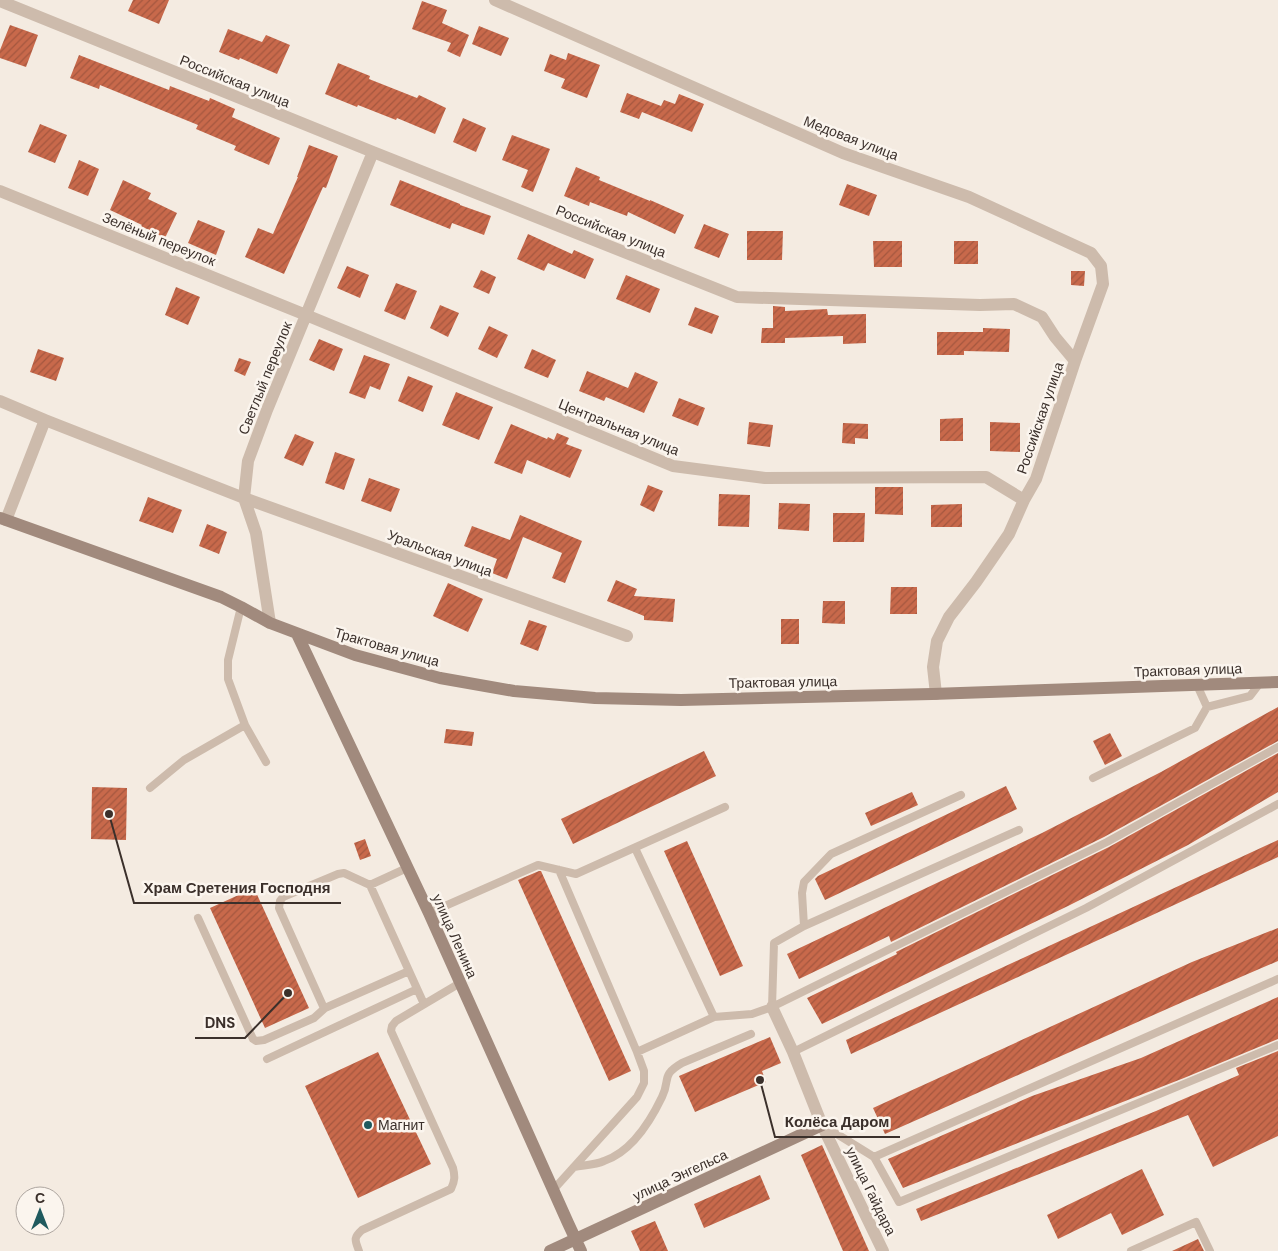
<svg xmlns="http://www.w3.org/2000/svg" width="1278" height="1251" font-family="'DM Sans',sans-serif">
  <style>
    .building { fill: url(#building-hatch) }
    .lines { fill: none; stroke-linecap: round; stroke-linejoin: round }
    .lane { stroke: #cdbbac; stroke-width: 8 }
    .street { stroke: #cdbbac; stroke-width: 12 }
    .secondary { stroke: #a18a7d; stroke-width: 12 }
    .poi-dot { fill: #1f5a5e; stroke: #fbf5ee; stroke-width: 2 }
    .labels { text-anchor: middle; dominant-baseline: central; stroke-width: 5; stroke-linejoin: round; paint-order: stroke }
    .street-label { font-size: 14px; fill: #3b302b; stroke: #fbf5ee }
    .poi-label { font-size: 14px; fill: #3b302b; stroke: #fbf5ee; text-anchor: start }
    .leader { fill: none; stroke: #3b302b; stroke-width: 2 }
    .callout-dot { fill: #3b302b; stroke: #fbf5ee; stroke-width: 2 }
    .callout-label { font-size: 15px; text-anchor: middle; font-weight: bold; fill: #3b302b; stroke: #fbf5ee; stroke-width: 5; stroke-linejoin: round; paint-order: stroke }
  </style>
  <defs>
    <pattern id="building-hatch" width="6" height="6" patternUnits="userSpaceOnUse" patternTransform="scale(1.25)"><rect width="6" height="6" fill="#c8694b"/><path d="M-1 1l2-2M0 6l6-6M5 7l2-2" fill="none" stroke="#a4573f"/></pattern>
  </defs>
  <rect width="100%" height="100%" fill="#f4ebe1"/>
  <path class="building" d="M 133,0 L 169,0 L 159,24 L 128,11 Z
    M 422,1 L 447,10 L 442,23 L 469,35 L 460,57 L 447,51 L 451,43 L 412,29 Z
    M 10,25 L 38,35 L 26,67 L 0,58 L 0,50 Z
    M 479,26 L 509,38 L 501,56 L 472,44 Z
    M 228,29 L 262,42 L 266,35 L 290,45 L 277,74 L 240,58 L 239,60 L 219,52 Z
    M 568,53 L 600,65 L 587,98 L 561,88 L 565,79 L 544,71 L 550,54 L 566,60 Z
    M 79,55 L 169,90 L 170,86 L 209,101 L 210,98 L 235,109 L 232,117 L 280,138 L 269,165 L 234,150 L 236,146 L 196,129 L 198,125 L 100,85 L 99,89 L 70,78 Z
    M 338,63 L 370,76 L 369,79 L 417,98 L 419,95 L 446,108 L 435,134 L 397,118 L 396,120 L 358,105 L 357,107 L 325,94 Z
    M 627,93 L 661,106 L 664,100 L 675,104 L 679,94 L 704,104 L 692,132 L 642,112 L 639,119 L 620,112 Z
    M 463,118 L 486,128 L 476,152 L 453,142 Z
    M 40,124 L 67,135 L 55,163 L 28,152 Z
    M 512,135 L 550,149 L 533,192 L 521,187 L 528,170 L 502,160 Z
    M 309,145 L 338,156 L 326,188 L 323,187 L 284,274 L 245,257 L 258,228 L 273,234 L 298,177 L 297,177 Z
    M 79,160 L 99,169 L 88,196 L 68,188 Z
    M 576,167 L 600,177 L 599,180 L 650,201 L 650,200 L 684,215 L 675,234 L 628,212 L 627,216 L 590,202 L 589,206 L 564,196 Z
    M 123,180 L 151,193 L 148,199 L 177,213 L 165,238 L 141,226 L 142,225 L 110,210 Z
    M 400,180 L 460,204 L 460,205 L 491,216 L 484,235 L 452,223 L 450,229 L 390,205 Z
    M 847,184 L 877,195 L 869,216 L 839,205 Z
    M 198,220 L 225,231 L 216,255 L 188,243 Z
    M 704,224 L 729,234 L 719,258 L 694,248 Z
    M 747,231 L 783,231 L 782,260 L 747,260 Z
    M 528,234 L 572,254 L 574,250 L 594,259 L 585,279 L 548,263 L 544,271 L 517,259 Z
    M 873,241 L 902,241 L 902,267 L 874,267 Z
    M 954,241 L 978,241 L 978,264 L 954,264 Z
    M 347,266 L 369,275 L 360,298 L 337,288 Z
    M 481,270 L 496,277 L 489,294 L 473,287 Z
    M 1071,271 L 1085,271 L 1084,286 L 1071,285 Z
    M 626,275 L 660,289 L 650,313 L 616,299 Z
    M 396,283 L 417,291 L 405,320 L 384,311 Z
    M 176,287 L 200,297 L 188,325 L 165,315 Z
    M 440,305 L 459,313 L 448,337 L 430,328 Z
    M 773,306 L 785,307 L 785,311 L 827,309 L 828,315 L 866,314 L 866,343 L 843,344 L 843,336 L 785,338 L 785,343 L 761,343 L 762,328 L 773,328 Z
    M 695,307 L 719,316 L 712,334 L 688,325 Z
    M 489,326 L 508,335 L 497,358 L 478,349 Z
    M 983,328 L 1010,329 L 1009,352 L 964,351 L 964,355 L 937,355 L 937,332 L 983,332 Z
    M 319,339 L 343,349 L 334,371 L 309,360 Z
    M 38,349 L 64,358 L 56,381 L 30,372 Z
    M 532,349 L 556,360 L 548,378 L 524,368 Z
    M 364,355 L 390,364 L 380,390 L 370,386 L 365,399 L 349,393 Z
    M 239,358 L 251,362 L 245,376 L 234,371 Z
    M 587,371 L 628,388 L 635,372 L 658,382 L 644,413 L 606,397 L 604,401 L 579,391 Z
    M 408,376 L 433,386 L 423,412 L 398,401 Z
    M 456,392 L 493,407 L 479,440 L 442,425 Z
    M 679,398 L 705,408 L 698,426 L 672,416 Z
    M 963,418 L 963,441 L 940,441 L 940,419 Z
    M 749,422 L 773,425 L 770,447 L 747,444 Z
    M 990,422 L 1020,423 L 1020,452 L 990,451 Z
    M 843,423 L 868,424 L 868,439 L 855,438 L 855,444 L 842,443 Z
    M 511,424 L 547,439 L 548,437 L 554,440 L 557,433 L 569,438 L 566,444 L 582,450 L 570,478 L 527,460 L 522,474 L 494,463 Z
    M 295,434 L 314,442 L 303,466 L 284,458 Z
    M 335,452 L 355,459 L 344,490 L 325,483 Z
    M 369,478 L 400,489 L 391,512 L 361,501 Z
    M 648,485 L 663,491 L 654,512 L 640,505 Z
    M 875,487 L 903,487 L 903,515 L 875,514 Z
    M 719,494 L 750,495 L 749,527 L 718,526 Z
    M 148,497 L 182,510 L 173,533 L 139,521 Z
    M 779,503 L 810,504 L 809,531 L 778,529 Z
    M 962,504 L 962,527 L 931,527 L 931,505 Z
    M 833,513 L 865,513 L 864,542 L 833,542 Z
    M 520,515 L 582,541 L 565,583 L 552,578 L 562,553 L 523,537 L 507,579 L 492,573 L 497,559 L 464,546 L 472,526 L 510,540 Z
    M 207,524 L 227,532 L 219,554 L 199,546 Z
    M 616,580 L 637,589 L 634,596 L 675,599 L 673,622 L 644,620 L 644,616 L 607,601 Z
    M 448,583 L 483,599 L 468,632 L 433,616 Z
    M 891,587 L 917,587 L 917,614 L 890,614 Z
    M 823,601 L 845,601 L 845,624 L 822,623 Z
    M 781,619 L 799,619 L 799,644 L 781,644 Z
    M 529,620 L 547,626 L 538,651 L 520,644 Z
    M 1278,707 L 1278,741 L 1104,837 L 891,942 L 889,936 L 799,979 L 787,954 L 1042,833 L 1161,772 Z
    M 446,729 L 474,732 L 472,746 L 444,743 Z
    M 1110,733 L 1122,756 L 1105,765 L 1093,741 Z
    M 704,751 L 716,776 L 573,844 L 561,819 Z
    M 1278,753 L 1278,792 L 1188,845 L 1068,906 L 822,1024 L 807,998 L 897,954 L 896,952 L 1109,847 Z
    M 1006,786 L 1017,809 L 825,900 L 815,879 L 818,876 Z
    M 92,787 L 127,788 L 126,840 L 91,839 Z
    M 912,792 L 918,805 L 871,826 L 865,813 Z
    M 365,839 L 371,856 L 360,860 L 354,843 Z
    M 1278,840 L 1278,857 L 851,1054 L 846,1040 Z
    M 687,841 L 743,966 L 720,976 L 664,851 Z
    M 539,871 L 541,871 L 631,1071 L 609,1081 L 518,880 Z
    M 254,888 L 309,1008 L 265,1028 L 210,908 Z
    M 1278,928 L 1278,961 L 1185,1001 L 885,1134 L 873,1108 L 1192,962 Z
    M 1278,997 L 1278,1039 L 1184,1078 L 903,1188 L 888,1159 L 1032,1096 L 1141,1058 Z
    M 770,1037 L 781,1063 L 762,1071 L 766,1082 L 695,1112 L 679,1076 Z
    M 1278,1051 L 1278,1136 L 1213,1167 L 1188,1115 L 921,1221 L 916,1209 L 1156,1111 L 1239,1075 L 1236,1068 Z
    M 378,1052 L 431,1164 L 358,1198 L 305,1086 Z
    M 822,1145 L 869,1251 L 843,1251 L 801,1155 Z
    M 1142,1169 L 1164,1215 L 1122,1235 L 1111,1213 L 1058,1239 L 1047,1215 Z
    M 760,1175 L 770,1199 L 704,1228 L 694,1204 Z
    M 655,1221 L 668,1251 L 640,1251 L 631,1231 Z
    M 1198,1239 L 1204,1251 L 1172,1251 Z"/>
  <g class="lines">
    <path class="lane" d="M 241,607 L 228,660 L 228,679 L 245,725 L 266,762
      M 1207,707 L 1250,696 L 1260,683
      M 1093,778 L 1195,728 L 1207,707 L 1197,685
      M 150,788 L 184,760 L 245,725
      M 635,848 L 714,1017 L 637,1052
      M 370,885 L 407,868
      M 429,913 L 538,865 L 576,874 L 725,807
      M 198,918 L 253,1039 L 256,1041 L 264,1040 L 314,1018 L 325,1008
      M 804,926 L 802,893 L 804,882 L 831,854 L 961,795
      M 409,971 L 325,1008 L 323,1006 L 279,908 L 280,901 L 283,897 L 338,874 L 344,873 L 370,885 L 424,1004
      M 772,1007 L 774,943 L 804,926 L 1019,830
      M 714,1017 L 752,1014 L 772,1007 L 1107,842 L 1278,747
      M 793,1052 L 1086,908 L 1278,804
      M 267,1059 L 417,989
      M 824,1126 L 874,1157 L 899,1202 L 1278,1045
      M 874,1157 L 1278,979
      M 574,1167 C 584,1165 595,1165 604,1161 C 631,1152 650,1122 662,1097 C 671,1079 660,1076 682,1063 L 751,1034
      M 554,1189 L 637,1097 L 644,1083 L 644,1071 L 637,1052 L 559,870
      M 359,1251 C 355,1240 353,1238 362,1230 L 451,1189 C 455,1181 455,1176 453,1168 L 391,1031 L 392,1026 L 396,1021 L 460,983
      M 1131,1251 L 1196,1222 L 1210,1251"/>
    <path class="street" d="M 495,0 L 843,153 L 969,197 L 1091,253 L 1101,266 L 1103,284 L 1075,361
      M 0,1 L 373,152 L 737,297 L 980,305 L 1014,304 L 1042,317 L 1055,337 L 1075,361 L 1036,479 L 1024,500 L 1009,534 L 976,582 L 949,617 L 937,641 L 933,667 L 936,694
      M 0,191 L 306,315 L 673,466 L 765,478 L 986,477 L 1024,500
      M 0,401 L 45,420 L 6,520
      M 45,420 L 244,498 L 627,636
      M 270,623 L 256,533 L 244,498 L 248,461 L 267,410 L 373,152
      M 772,1007 L 793,1052 L 822,1125 L 883,1251"/>
    <path class="secondary" d="M 0,518 L 221,597 L 241,607 L 270,623 L 355,655 L 440,678 L 514,691 L 595,698 L 681,700 L 932,694 L 1278,682
      M 297,634 L 429,913 L 568,1223 L 581,1251
      M 550,1251 L 822,1125"/>
  </g>
  <circle class="poi-dot" cx="368" cy="1125" r="5"/>
  <g class="labels">
    <g class="street-label">
      <text transform="translate(235 81) rotate(22)">Российская улица</text>
      <text transform="translate(851 138) rotate(21)">Медовая улица</text>
      <text transform="translate(611 231) rotate(22)">Российская улица</text>
      <text transform="translate(159 239) rotate(22)">Зелёный переулок</text>
      <text transform="translate(265 378) rotate(-68)">Светлый переулок</text>
      <text transform="translate(1040 418) rotate(-71)">Российская улица</text>
      <text transform="translate(619 427) rotate(22)">Центральная улица</text>
      <text transform="translate(440 553) rotate(20)">Уральская улица</text>
      <text transform="translate(387 647) rotate(16)">Трактовая улица</text>
      <text transform="translate(1188 670) rotate(-2)">Трактовая улица</text>
      <text transform="translate(783 682) rotate(-1)">Трактовая улица</text>
      <text transform="translate(455 936) rotate(66)">улица Ленина</text>
      <text transform="translate(680 1175) rotate(-25)">улица Энгельса</text>
      <text transform="translate(871 1191) rotate(64)">улица Гайдара</text>
    </g>
    <g class="poi-label">
      <text x="378" y="1125">Магнит</text>
    </g>
  </g>
  <path class="leader" d="M109 814L134 903H341M288 993L245 1038H195M760 1080L775 1137H900"/>
  <g class="callout-dot">
    <circle cx="109" cy="814" r="5"/>
    <circle cx="288" cy="993" r="5"/>
    <circle cx="760" cy="1080" r="5"/>
  </g>
  <g class="callout-label">
    <text x="237" y="893">Храм Сретения Господня</text>
    <text x="220" y="1028">DNS</text>
    <text x="837" y="1127">Колёса Даром</text>
  </g>
  <g transform="translate(40 1211)"><circle r="24" fill="#fbf5ee" stroke="#aea6a0"/>
  <path d="M0-4L9 19L0 12L-9 19Z" fill="#1f5a5e"/>
  <text y="-8" font-size="14" font-weight="bold" text-anchor="middle" fill="#3b302b">С</text>
  </g>
</svg>
